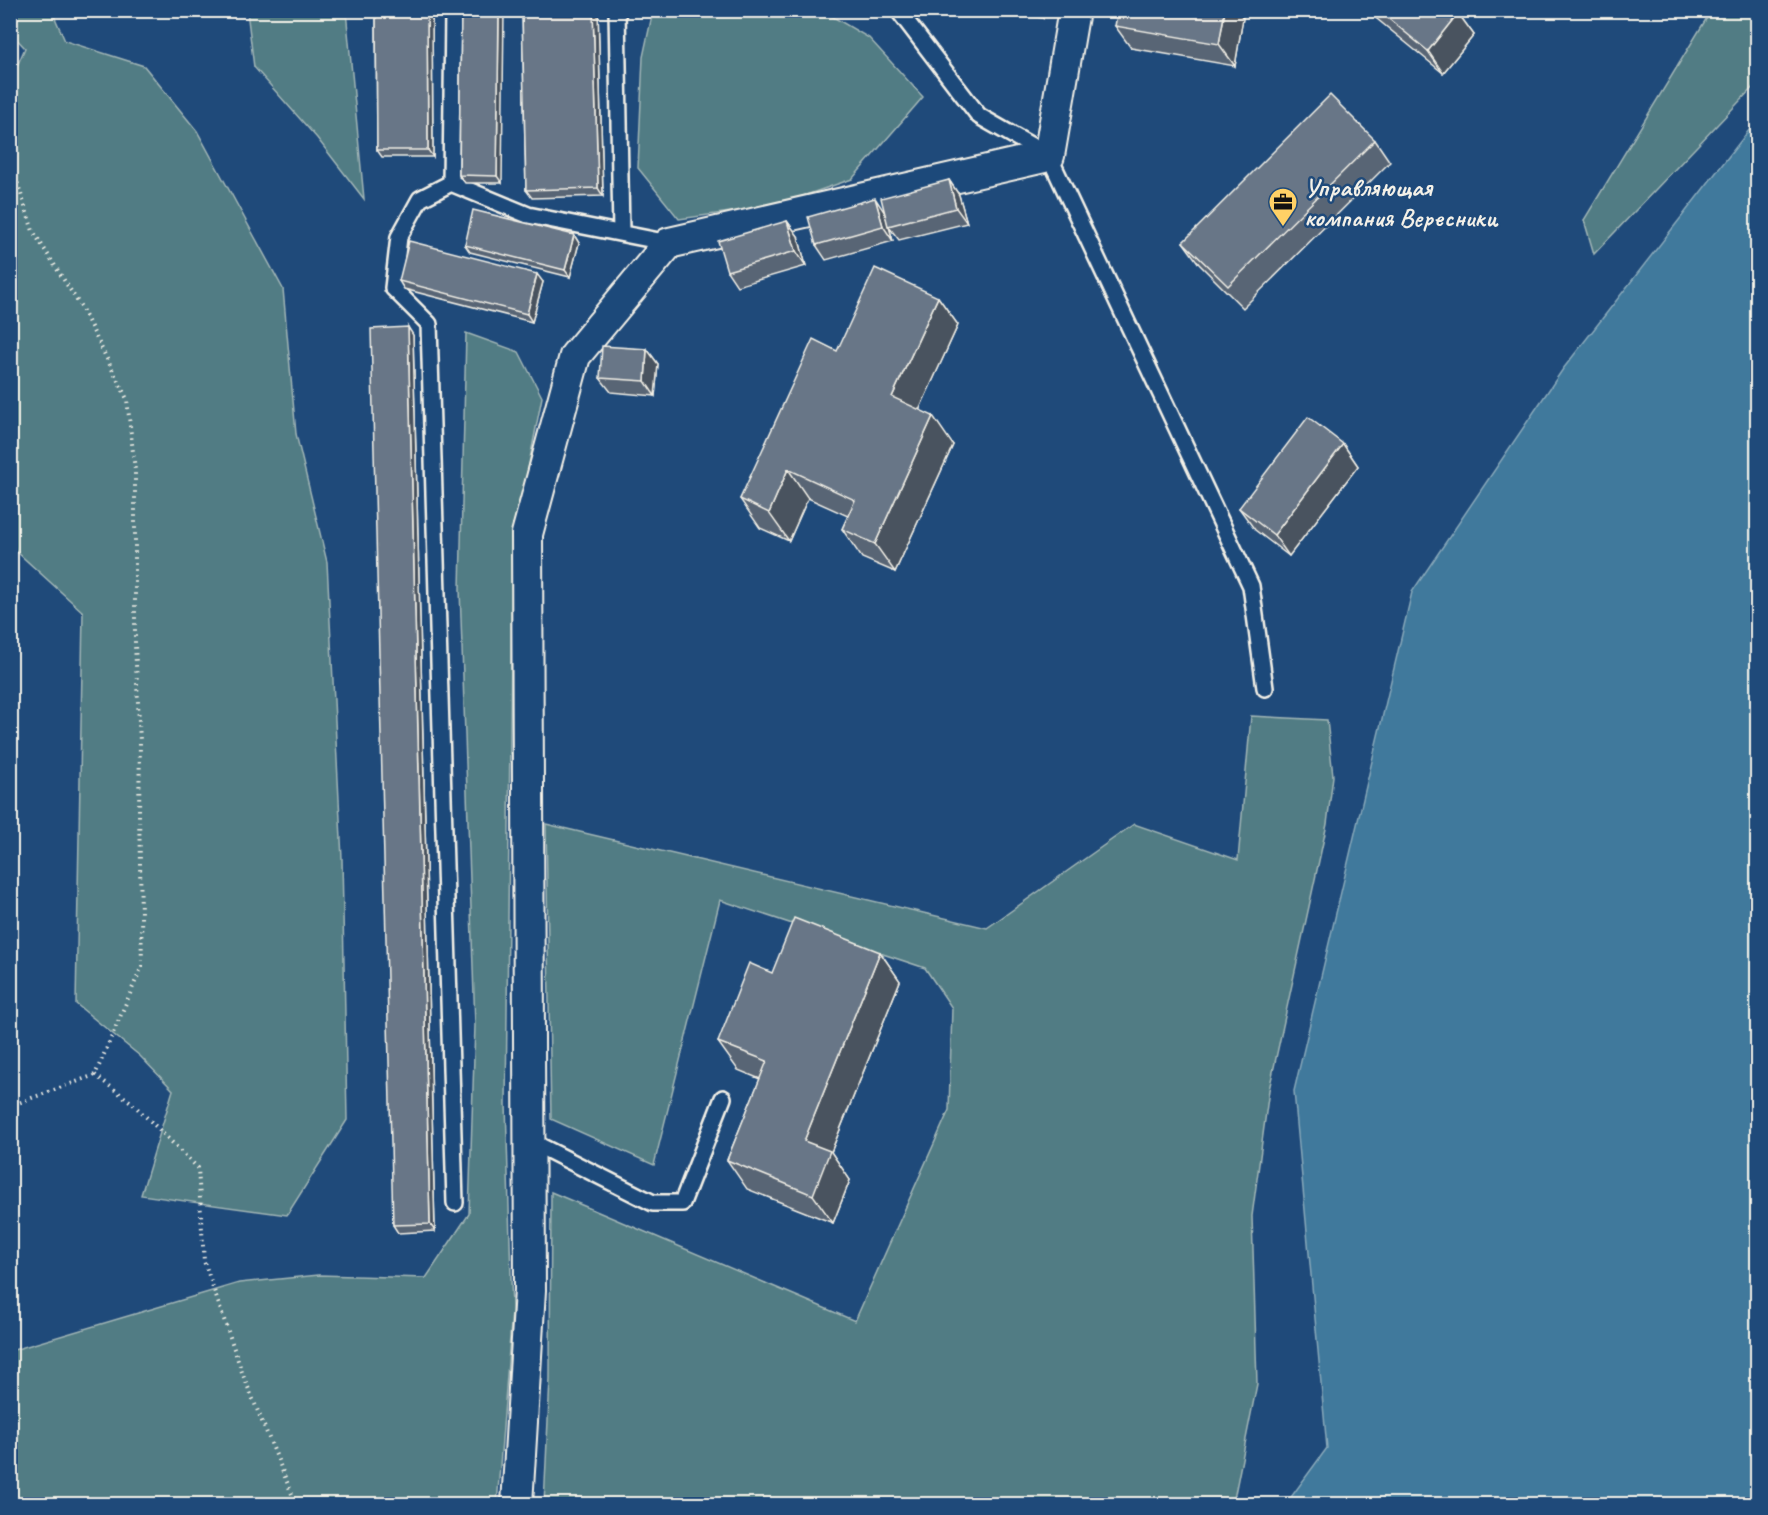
<svg xmlns="http://www.w3.org/2000/svg" width="1768" height="1515" font-family="Caveat,sans-serif">
  <style>
    .green { fill: #517c84; stroke: #a2b6b6; stroke-width: 1.5 }
    .water { fill: #41799c; stroke: #89a9ba; stroke-width: 1.5 }
    .lines { fill: none; stroke-linecap: round; stroke-linejoin: round }
    .service-casing { stroke: #f4f1e8; stroke-width: 20 }
    .minor-casing { stroke: #f4f1e8; stroke-width: 34 }
    .path { stroke: #f4f1e8; stroke-width: 4; stroke-dasharray: 1.5 4.5; stroke-linecap: butt }
    .service { stroke: #1f4a7a; stroke-width: 15 }
    .minor { stroke: #1f4a7a; stroke-width: 30 }
    .wall { fill: #596574; stroke: #f4f1e8; stroke-width: 1.5 }
    .shaded-wall { fill: #48535e; stroke: #f4f1e8; stroke-width: 1.5 }
    .building { fill: #677687; stroke: #f4f1e8; stroke-width: 1.5 }
    .labels { text-anchor: middle; dominant-baseline: central; stroke-width: 5; stroke-linejoin: round; paint-order: stroke }
    .poi-label { font-size: 26px; font-weight: bold; fill: #f4f1e8; stroke: #1f4a7a; text-anchor: start }
  </style>
  <rect width="100%" height="100%" fill="#1f4a7a"/>
  <filter id="ink" filterUnits="userSpaceOnUse"><feTurbulence type="fractalNoise" baseFrequency=".0167" numOctaves="2"/><feDisplacementMap in="SourceGraphic" scale="12" xChannelSelector="R" yChannelSelector="G"/><feConvolveMatrix kernelMatrix="1 2 1 2 8 2 1 2 1" color-interpolation-filters="sRGB"/></filter>
  <g filter="url(#ink)">
    <path class="green" d="M 11,10 L 52,11 L 65,41 L 144,66 L 197,131 L 283,289 L 296,434 L 327,562 L 342,859 L 347,1120 L 287,1215 L 141,1195 L 173,1090 L 140,1056 L 76,1004 L 83,612 L 16,551 L 11,537 L 10,82 L 25,48 L 11,33 Z
      M 247,11 L 346,11 L 364,199 L 317,138 L 254,67 Z
      M 653,11 L 823,11 L 869,38 L 923,97 L 852,179 L 774,206 L 679,219 L 638,168 L 643,57 Z
      M 1711,11 L 1757,11 L 1757,83 L 1594,254 L 1584,220 Z
      M 466,333 L 519,352 L 542,397 L 512,551 L 506,1104 L 512,1311 L 497,1504 L 78,1504 L 76,1500 L 11,1501 L 10,1351 L 239,1283 L 319,1275 L 426,1278 L 469,1214 L 475,1025 L 460,589 Z
      M 1251,716 L 1327,720 L 1333,776 L 1327,824 L 1269,1090 L 1252,1216 L 1257,1384 L 1233,1504 L 544,1504 L 550,1379 L 551,1192 L 855,1321 L 949,1110 L 952,1008 L 925,968 L 720,900 L 654,1165 L 551,1119 L 546,824 L 987,928 L 1134,824 L 1238,860 Z"/>
    <path class="water" d="M 1757,120 L 1757,1504 L 1286,1504 L 1327,1448 L 1294,1091 L 1412,592 L 1563,369 Z"/>
    <g class="lines">
      <g class="service-casing">
        <path id="service" d="M 453,10 L 451,183 L 528,215 L 669,243
          M 617,10 L 621,233
          M 898,10 L 979,116 L 1049,156 L 1251,586 L 1265,688
          M 451,183 L 420,199 L 399,237 L 393,288 L 429,324 L 455,1203
          M 530,1141 L 653,1203 L 682,1203 L 723,1098"/>
      </g>
      <g class="minor-casing">
        <path id="minor" d="M 517,1504 L 530,1290 L 527,534 L 575,356 L 669,243 L 1049,156 L 1074,10"/>
      </g>
      <path class="path" d="M 10,160 L 33,231 L 81,307 L 127,399 L 135,470 L 135,645 L 140,741 L 139,813 L 142,966 L 95,1075 L 10,1106
        M 95,1075 L 131,1102 L 198,1168 L 204,1261 L 243,1375 L 296,1504"/>
      <use href="#service" class="service"/>
      <use href="#minor" class="minor"/>
    </g>
    <path class="wall" d="M 376,10 L 432,10 L 433,157 L 382,157 L 377,150 Z
      M 461,10 L 502,183 L 465,183 L 459,175 Z
      M 522,10 L 598,10 L 603,196 L 532,198 L 526,190 Z
      M 978,10 L 1044,10 L 1043,18 Z
      M 1366,10 L 1456,10 L 1458,13 L 1474,35 L 1443,73 Z
      M 1243,18 L 1235,66 L 1131,48 L 1115,26 Z
      M 1375,140 L 1390,162 L 1243,308 L 1199,264 L 1183,242 Z
      M 949,180 L 959,195 L 967,223 L 899,240 L 889,227 L 893,241 L 826,260 L 816,245 L 885,212 Z
      M 787,221 L 798,236 L 806,266 L 737,286 L 727,271 Z
      M 574,235 L 579,243 L 570,277 L 470,252 L 465,245 Z
      M 399,281 L 543,282 L 532,322 L 404,289 Z
      M 938,297 L 958,325 L 919,410 L 953,445 L 895,572 L 862,558 L 842,529 L 848,516 L 808,498 L 789,541 L 760,528 L 740,499 L 837,351 Z
      M 413,335 L 435,1231 L 398,1233 L 393,1225 Z
      M 647,349 L 658,364 L 655,396 L 611,392 L 600,378 Z
      M 1343,444 L 1358,466 L 1289,556 L 1255,530 L 1239,508 Z
      M 880,952 L 900,981 L 831,1152 L 850,1180 L 833,1223 L 747,1189 L 727,1160 L 760,1079 L 738,1070 L 718,1042 L 772,973 Z"/>
    <path class="shaded-wall" d="M 427,10 L 432,10 L 433,157 L 428,150 Z
      M 499,10 L 504,10 L 502,183 L 497,176 Z
      M 593,10 L 598,10 L 603,196 L 598,188 Z
      M 1038,10 L 1044,10 L 1043,18 Z
      M 1225,10 L 1237,10 L 1243,18 L 1235,66 L 1219,44 Z
      M 1458,13 L 1474,35 L 1443,73 L 1428,51 Z
      M 949,180 L 959,195 L 967,223 L 956,208 Z
      M 875,198 L 885,213 L 893,241 L 883,226 Z
      M 787,221 L 798,236 L 806,266 L 796,251 Z
      M 574,235 L 579,243 L 570,277 L 565,270 Z
      M 537,274 L 543,282 L 532,322 L 527,314 Z
      M 938,297 L 958,325 L 912,426 L 892,397 Z
      M 408,327 L 413,335 L 435,1231 L 430,1224 Z
      M 647,349 L 658,364 L 655,396 L 645,381 Z
      M 933,416 L 953,445 L 895,572 L 875,544 Z
      M 1343,444 L 1358,466 L 1289,556 L 1274,535 Z
      M 788,469 L 808,498 L 789,541 L 769,513 Z
      M 880,952 L 900,981 L 831,1152 L 850,1180 L 833,1223 L 813,1195 L 804,1141 Z"/>
    <path class="building" d="M 376,10 L 427,10 L 428,150 L 377,150 Z
      M 461,10 L 499,10 L 497,176 L 459,175 Z
      M 522,10 L 593,10 L 598,188 L 526,190 Z
      M 1118,10 L 1225,10 L 1219,44 L 1115,26 Z
      M 1378,10 L 1456,10 L 1458,13 L 1428,51 Z
      M 1330,95 L 1375,140 L 1228,286 L 1183,242 Z
      M 949,180 L 956,208 L 888,226 L 881,198 Z
      M 875,198 L 883,226 L 816,245 L 808,217 Z
      M 473,210 L 574,235 L 565,270 L 465,245 Z
      M 787,221 L 796,251 L 727,271 L 718,241 Z
      M 409,241 L 537,274 L 527,314 L 399,281 Z
      M 875,268 L 938,297 L 892,397 L 933,416 L 875,544 L 842,529 L 855,500 L 788,469 L 769,513 L 740,499 L 813,339 L 837,351 Z
      M 408,327 L 430,1224 L 393,1225 L 371,329 Z
      M 602,346 L 647,349 L 645,381 L 600,378 Z
      M 1308,417 L 1343,444 L 1274,535 L 1239,508 Z
      M 794,918 L 880,952 L 804,1141 L 830,1151 L 813,1195 L 727,1160 L 767,1061 L 718,1042 L 749,963 L 772,973 Z"/>
  </g>
  <defs>
    <g id="office-pin" transform="scale(1.5)"><path d="M0 17L-7.5 6A9.5 9.5 0 1 1 7.5 6Z" fill="#ffd166" stroke="#1f4a7a"/><path d="M-6-3h4V-5.5h4V-3h4V5H-6ZM-1-4.5V-3h2v-1.5ZM-6 0V1H6V0Z" fill="#111"/></g>
  </defs>
  <g fill-rule="evenodd">
    <use href="#office-pin" x="1283" y="202"/>
  </g>
  <g class="labels">
    <g class="poi-label">
      <text x="1304" y="187">Управляющая<tspan x="1304" dy="30">компания Вересники</tspan></text>
    </g>
  </g>
  <rect width="1768" height="1515" fill="none" stroke="#1f4a7a" stroke-width="36"/>
  <rect x="18" y="18" width="1732" height="1479" fill="none" stroke="#f4f1e8" stroke-width="2" filter="url(#ink)"/>
</svg>
